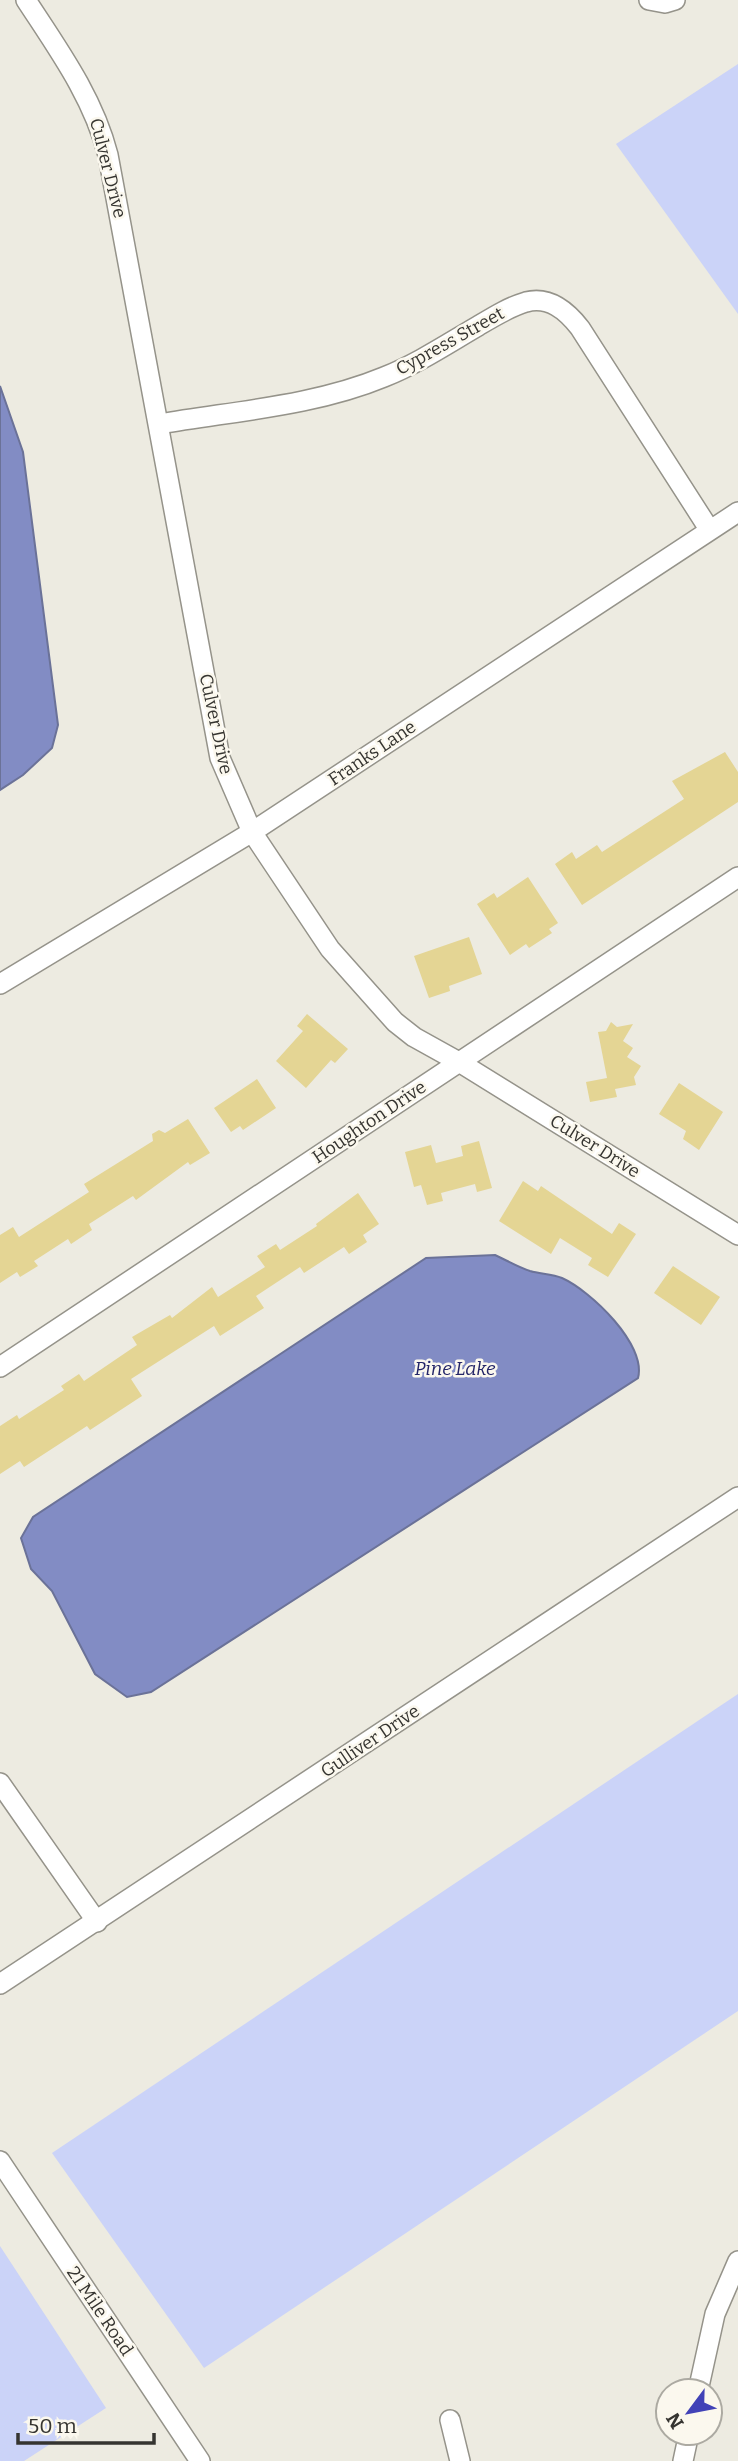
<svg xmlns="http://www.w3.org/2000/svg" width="738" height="2461" viewBox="0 0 738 2461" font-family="Bitter,serif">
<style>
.green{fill:#cbd3f8}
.water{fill:#828cc4;stroke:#6b7298;stroke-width:2}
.building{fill:#e4d594}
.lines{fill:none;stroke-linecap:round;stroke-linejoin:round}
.minor-casing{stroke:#95938a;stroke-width:22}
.minor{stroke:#fff;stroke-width:19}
.labels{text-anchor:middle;stroke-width:5;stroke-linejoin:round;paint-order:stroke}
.street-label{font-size:18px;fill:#353430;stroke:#fbf8ee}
.water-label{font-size:19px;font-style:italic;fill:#232568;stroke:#fbf8ee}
</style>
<rect width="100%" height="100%" fill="#edebe1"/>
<!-- green -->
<g class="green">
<polygon points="738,64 738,314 616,144"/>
<polygon points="738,1694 738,2011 204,2368 52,2153"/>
<polygon points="0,2246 106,2408 24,2461 0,2461"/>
</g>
<!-- water -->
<g class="water">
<polygon points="0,386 23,452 58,725 52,748 23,775 0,790"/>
<path d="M495,1255C506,1260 518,1267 530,1271C540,1274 552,1274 562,1278C591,1291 647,1345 638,1378L151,1692L127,1697L95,1674L52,1591L31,1569L21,1538L33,1517L426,1258Z"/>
</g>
<!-- building -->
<g class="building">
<polygon points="725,752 738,772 738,802 582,905 555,864 572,852 576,859 597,845 602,852 684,799 672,781"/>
<polygon points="528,877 558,923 549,929 552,933 529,948 526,944 510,955 477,904 494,893 497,898"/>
<polygon points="469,937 482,974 449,986 450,991 429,998 414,956"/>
<polygon points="307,1014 348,1049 335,1063 331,1060 306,1088 276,1061 303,1031 297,1026"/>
<polygon points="611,1022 617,1027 633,1024 623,1041 633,1048 627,1057 641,1066 634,1077 636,1085 615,1089 617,1097 590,1102 586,1082 607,1078 598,1032 606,1031"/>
<polygon points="257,1079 276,1108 243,1130 240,1126 231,1132 214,1108"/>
<polygon points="679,1083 723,1112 699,1150 683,1139 686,1131 659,1114"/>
<polygon points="188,1119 210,1153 190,1165 188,1162 136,1200 133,1196 89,1224 92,1230 71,1244 68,1239 34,1261 38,1266 20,1277 17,1272 0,1283 0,1235 13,1227 19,1237 89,1192 84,1184 153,1141 152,1134 159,1130 165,1133"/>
<polygon points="479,1141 492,1188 477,1192 475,1184 441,1193 443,1201 427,1205 421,1185 414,1187 405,1152 431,1145 436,1163 463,1156 461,1146"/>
<polygon points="523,1181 538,1191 541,1186 612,1234 619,1223 636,1234 608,1277 588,1265 592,1258 560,1238 551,1254 499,1221"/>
<polygon points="358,1193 379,1224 363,1235 367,1242 349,1254 344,1247 304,1273 300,1267 256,1296 264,1308 220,1336 214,1326 131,1379 142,1396 90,1430 87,1426 24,1467 20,1461 0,1474 0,1426 17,1415 19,1419 64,1390 61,1386 79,1374 84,1381 137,1345 132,1337 170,1315 172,1318 212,1287 218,1297 265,1267 257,1256 276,1244 280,1250 317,1226 316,1224"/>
<polygon points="673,1266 720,1297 701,1325 654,1293"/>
</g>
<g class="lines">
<!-- minor casing -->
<g class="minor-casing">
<g id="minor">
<path d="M26,0C58,49 93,97 108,155L220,758L252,832L330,949L395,1022L414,1037L459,1062L738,1235"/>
<polyline points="649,0 665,3 675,0"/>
<path d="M160,424C234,411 314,406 384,377C417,364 447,344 478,326C493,317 509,307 526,302C549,296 566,310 580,328L709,529"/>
<polyline points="0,984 252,832 738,512"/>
<polyline points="0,1367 738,877"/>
<polyline points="0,1783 97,1922"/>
<polyline points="0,1984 738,1497"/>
<polyline points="0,2161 200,2461"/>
<polyline points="698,2391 715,2314 738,2261"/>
<polyline points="450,2420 460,2461"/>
<polyline points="683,2461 689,2433"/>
</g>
</g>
<!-- minor -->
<use href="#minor" class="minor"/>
</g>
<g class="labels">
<!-- street labels -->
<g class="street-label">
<text transform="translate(108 168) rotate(76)" y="6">Culver Drive</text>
<text transform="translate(450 341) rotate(-29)" y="6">Cypress Street</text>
<text transform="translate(216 724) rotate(78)" y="6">Culver Drive</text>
<text transform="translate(372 753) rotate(-34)" y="6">Franks Lane</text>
<text transform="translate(369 1122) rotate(-34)" y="6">Houghton Drive</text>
<text transform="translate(595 1146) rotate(32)" y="6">Culver Drive</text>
<text transform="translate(370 1741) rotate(-34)" y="6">Gulliver Drive</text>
<text transform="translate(100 2311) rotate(56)" y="6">21 Mile Road</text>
</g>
<!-- water labels -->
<g class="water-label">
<text x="455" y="1375">Pine Lake</text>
</g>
</g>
<!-- north arrow -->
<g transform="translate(689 2412) rotate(238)"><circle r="33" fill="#fbf8ee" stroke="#acaaa2" stroke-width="2"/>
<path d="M0-5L12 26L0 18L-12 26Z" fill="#4142b7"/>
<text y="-10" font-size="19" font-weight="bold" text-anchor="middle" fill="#353430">N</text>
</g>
<!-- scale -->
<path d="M18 2433v10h136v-10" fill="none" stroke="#353430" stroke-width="3.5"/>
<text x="28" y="2433" font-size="21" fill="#353430" stroke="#fbf8ee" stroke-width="5" paint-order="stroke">50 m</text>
</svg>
